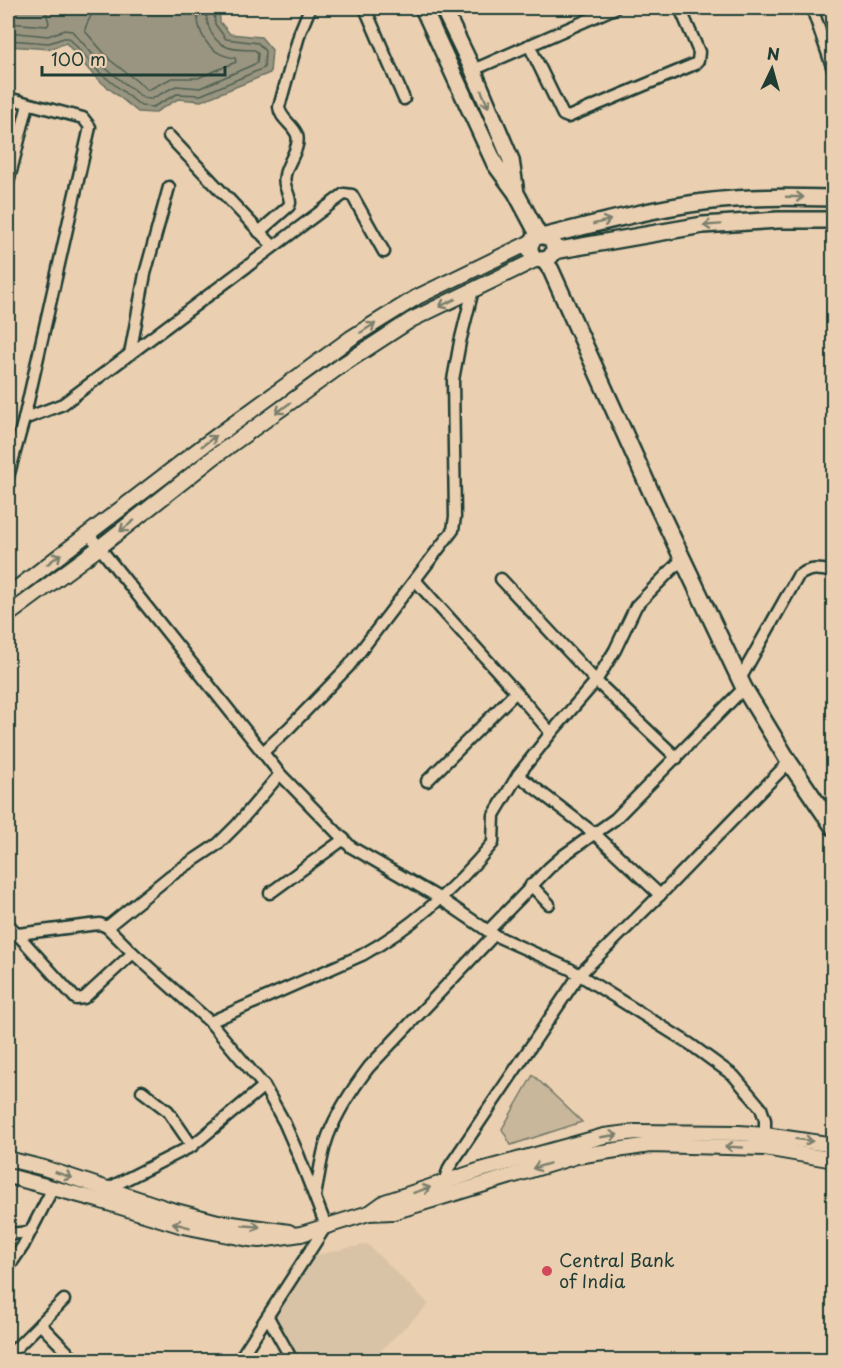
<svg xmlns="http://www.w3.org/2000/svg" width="841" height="1368" viewBox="0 0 841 1368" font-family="'Playpen Sans',sans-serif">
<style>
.built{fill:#d9c3a6}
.green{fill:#c9b79c;stroke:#747a68;stroke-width:1.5}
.water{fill:#999580;stroke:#687262;stroke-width:1.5}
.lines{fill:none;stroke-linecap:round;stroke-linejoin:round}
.shore{stroke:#506052;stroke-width:1.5}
.minor-casing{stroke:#1f3d34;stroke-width:15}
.tertiary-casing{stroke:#1f3d34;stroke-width:18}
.secondary-casing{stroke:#1f3d34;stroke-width:20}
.minor{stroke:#eacfb1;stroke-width:10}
.tertiary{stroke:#eacfb1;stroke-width:14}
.secondary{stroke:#eacfb1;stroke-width:15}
.oneway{stroke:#7a7f6c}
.poi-dot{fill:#d1495b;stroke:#eacfb1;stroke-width:2}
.labels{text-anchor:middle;stroke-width:6;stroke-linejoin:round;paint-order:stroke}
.poi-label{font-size:18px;fill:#1f3d34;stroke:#eacfb1;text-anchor:start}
</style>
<rect width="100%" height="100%" fill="#eacfb1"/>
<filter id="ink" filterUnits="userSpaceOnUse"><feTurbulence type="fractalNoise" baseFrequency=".0167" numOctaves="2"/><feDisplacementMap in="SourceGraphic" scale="12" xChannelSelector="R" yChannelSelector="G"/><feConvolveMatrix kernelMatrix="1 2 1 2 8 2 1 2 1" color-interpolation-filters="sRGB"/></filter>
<g filter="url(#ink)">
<!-- built -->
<polygon class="built" points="367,1244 429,1304 371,1360 293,1360 268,1317 307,1257"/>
<!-- green -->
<polygon class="green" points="533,1075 582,1122 511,1145 502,1129"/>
<!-- water -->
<polygon class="water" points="8,8 67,8 69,12 72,8 219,8 220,22 230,34 261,37 272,50 270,73 201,101 178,99 154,113 138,112 95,77 66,43 50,49 8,46"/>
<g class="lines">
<!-- shore -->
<g class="shore">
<path d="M93,8C93,17 85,23 85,31L110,60L148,90L172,78H198L236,62L235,58C207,54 197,33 197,8"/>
<polyline points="8,23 47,26 49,23 45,8"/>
<path d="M8,32L48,36L64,30L72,31L104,67L143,98L151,99L176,86L200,88L257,63L258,54L255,50C246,49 233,51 225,46C210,39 206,22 206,8"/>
<polyline points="8,40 49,43 64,38 69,38 99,72 141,106 153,107 177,94 201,95 264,68 265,51 258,43 226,39 215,24 214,8"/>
</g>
<!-- minor casing -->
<g class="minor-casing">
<g id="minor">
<polyline points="365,8 404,99"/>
<polyline points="812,8 834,72"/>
<polyline points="529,45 563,115 568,117 695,64 698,61 699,52 680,8"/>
<polyline points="473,70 615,8"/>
<polyline points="8,98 83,118 90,127 24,419 8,477"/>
<polyline points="169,136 273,246"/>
<polyline points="8,183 28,104"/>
<path d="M259,232L289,206L290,203C290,193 282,186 285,175C287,163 301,147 297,135C293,124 280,119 279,107L300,32L310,8"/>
<polyline points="130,354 145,274 169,187"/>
<polyline points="24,419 63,404 344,194 352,195 384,252"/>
<polyline points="88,533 280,774 351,847 441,899 494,935 570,969 690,1044 734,1076 761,1108 765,1120 765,1141"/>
<polyline points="501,579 596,681 677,758"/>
<polyline points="415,580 516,692 427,781"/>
<path d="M740,679L798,576C811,567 819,569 834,572"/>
<polyline points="516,692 551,733"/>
<polyline points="263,752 289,728 349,666 453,530 455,517 453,380 460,342 473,290"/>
<polyline points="518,775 595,834 660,895"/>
<polyline points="531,885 549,904"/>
<polyline points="270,893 344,839"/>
<polyline points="8,924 76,999 84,998 133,953"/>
<polyline points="107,927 170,876 218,844 237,825 280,774"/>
<polyline points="488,931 549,868 564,855 615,819 744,688"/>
<polyline points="18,934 90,925 100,924 107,927 133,953 210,1022 264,1086 284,1122 298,1154 326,1226 239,1360"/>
<path d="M210,1022L362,955C413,927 456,887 493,843L494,815L518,775L551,733L596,681L615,650L636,606L683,558"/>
<polyline points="142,1091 168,1111 192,1146"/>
<polyline points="448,1188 446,1176 450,1166 579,975 660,895 789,762"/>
<polyline points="105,1190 192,1146 264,1086"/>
<path d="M315,1196C319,1176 321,1155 328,1136C338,1110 353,1088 369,1067L494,935"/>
<polyline points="8,1234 30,1232"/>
<polyline points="8,1268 23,1246 53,1188"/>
<polyline points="268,1317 292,1360"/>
<polyline points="40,1324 75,1360"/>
<polyline points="8,1356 64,1300"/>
</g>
</g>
<!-- tertiary casing -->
<g class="tertiary-casing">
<g id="tertiary">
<polyline points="8,595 203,446 351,338 417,297 531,242"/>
<polyline points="8,615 100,547 214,457 342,365 411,320 537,259"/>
<polyline points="8,1159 44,1168 168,1209 218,1222 289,1232"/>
<polyline points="8,1176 98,1200 183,1226 249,1239 260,1240 301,1234 369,1213 393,1212 577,1156 650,1145 765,1148 834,1160"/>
<polyline points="371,1212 385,1202 481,1170 604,1136 636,1132 739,1133 765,1135 834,1145"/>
</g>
</g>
<!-- secondary casing -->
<g class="secondary-casing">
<g id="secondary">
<polyline points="423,8 495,164 514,190"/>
<polyline points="443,8 473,70 511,160 516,193 539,236"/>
<circle cx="542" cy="248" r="12"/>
<path d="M546,236C598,223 650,209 704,202C747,196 790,197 834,198"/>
<polyline points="554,251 703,225 778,220 834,220"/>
<polyline points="544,260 551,270 655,501 744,688 789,762 834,828"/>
</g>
</g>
<!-- minor -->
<use href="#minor" class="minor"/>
<!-- tertiary -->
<use href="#tertiary" class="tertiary"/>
<!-- secondary -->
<use href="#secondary" class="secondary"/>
</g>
<!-- one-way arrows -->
<defs><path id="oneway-shaft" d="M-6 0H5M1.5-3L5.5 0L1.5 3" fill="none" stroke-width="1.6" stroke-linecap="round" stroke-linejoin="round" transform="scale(1.5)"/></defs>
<g class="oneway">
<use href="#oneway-shaft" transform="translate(485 99) rotate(67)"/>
<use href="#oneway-shaft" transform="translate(795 197) rotate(2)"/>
<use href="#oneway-shaft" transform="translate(602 222) rotate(-14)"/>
<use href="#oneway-shaft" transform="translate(712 225) rotate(176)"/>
<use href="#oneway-shaft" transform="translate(447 303) rotate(154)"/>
<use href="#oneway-shaft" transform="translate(368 328) rotate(-32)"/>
<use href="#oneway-shaft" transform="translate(283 408) rotate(144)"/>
<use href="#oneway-shaft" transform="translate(209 441) rotate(-36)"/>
<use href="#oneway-shaft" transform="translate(127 526) rotate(142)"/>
<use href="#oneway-shaft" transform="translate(54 559) rotate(-38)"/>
<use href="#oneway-shaft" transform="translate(609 1136) rotate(-8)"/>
<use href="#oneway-shaft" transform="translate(804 1140) rotate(8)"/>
<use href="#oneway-shaft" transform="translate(734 1147) rotate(-177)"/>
<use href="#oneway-shaft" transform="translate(541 1166) rotate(163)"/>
<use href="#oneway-shaft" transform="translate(64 1175) rotate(19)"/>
<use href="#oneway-shaft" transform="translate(422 1190) rotate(-19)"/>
<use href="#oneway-shaft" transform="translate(181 1225) rotate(-165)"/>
<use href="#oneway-shaft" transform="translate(251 1226) rotate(5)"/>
</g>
</g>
<!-- markers -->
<circle class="poi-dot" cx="547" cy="1271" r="6"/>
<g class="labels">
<!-- poi labels -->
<g class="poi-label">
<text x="559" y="1267">Central Bank<tspan x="559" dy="21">of India</tspan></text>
</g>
</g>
<!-- margin -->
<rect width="841" height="1368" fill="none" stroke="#eacfb1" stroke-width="30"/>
<rect x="15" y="15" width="811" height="1338" fill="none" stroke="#1f3d34" stroke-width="2" filter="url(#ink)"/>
<!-- north arrow -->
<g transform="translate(772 69) rotate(5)" stroke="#eacfb1" stroke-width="4.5" paint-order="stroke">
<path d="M0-4.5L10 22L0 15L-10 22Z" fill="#1f3d34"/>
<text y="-9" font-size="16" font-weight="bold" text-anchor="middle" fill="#1f3d34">N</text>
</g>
<!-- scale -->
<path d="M42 66v9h183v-9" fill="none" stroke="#1f3d34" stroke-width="3"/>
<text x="51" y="66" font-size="18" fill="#1f3d34" stroke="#eacfb1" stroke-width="4.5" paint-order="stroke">100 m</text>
</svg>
